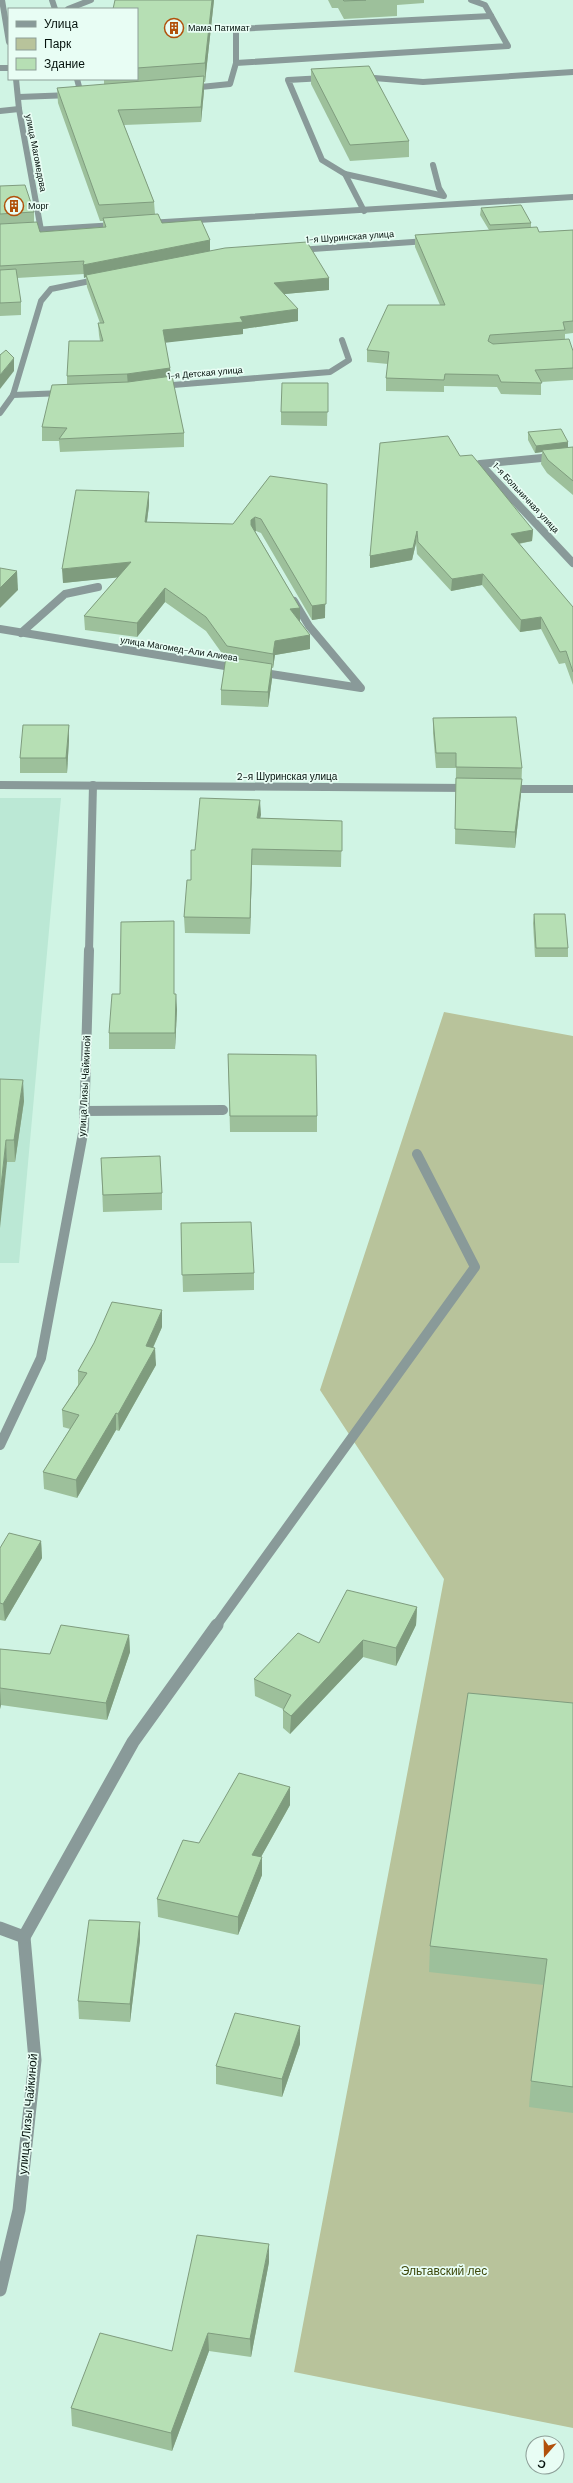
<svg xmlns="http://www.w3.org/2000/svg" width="573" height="2483" viewBox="0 0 573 2483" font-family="'DM Sans',sans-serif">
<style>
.built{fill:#bbe8d5}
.green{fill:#b8c39b}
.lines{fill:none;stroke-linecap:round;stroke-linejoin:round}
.lane-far2{stroke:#899a99;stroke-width:6}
.lane-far1{stroke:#899a99;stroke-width:8}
.lane{stroke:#899a99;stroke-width:10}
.street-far3{stroke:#899a99;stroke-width:6}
.street-far2{stroke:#899a99;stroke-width:8}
.street-far1{stroke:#899a99;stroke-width:10}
.street{stroke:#899a99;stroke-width:13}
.wall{fill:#9dc09b}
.shaded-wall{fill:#7f9c7e}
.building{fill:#b6dfb4;stroke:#7f9c7e}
.labels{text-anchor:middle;stroke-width:3.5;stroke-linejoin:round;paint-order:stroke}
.far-poi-label{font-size:9px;fill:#05120d;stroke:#e8fdf4;text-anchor:start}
.far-street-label{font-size:9px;fill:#05120d;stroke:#e8fdf4}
.street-label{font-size:10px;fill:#05120d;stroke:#e8fdf4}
.near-street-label{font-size:12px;fill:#05120d;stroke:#e8fdf4}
.near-park-label{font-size:12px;fill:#3c470a;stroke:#e8fdf4}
</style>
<rect width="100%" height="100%" fill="#d0f4e4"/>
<!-- built -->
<polygon class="built" points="0,798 61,798 19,1263 0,1263"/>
<!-- green -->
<polygon class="green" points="444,1012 573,1036 573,2428 294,2372 444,1579 320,1390"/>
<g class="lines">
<!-- lane-far2 -->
<g class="lane-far2">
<polyline points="52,0 55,9"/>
<polyline points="68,9 91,0"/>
<polyline points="236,63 236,29 491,16"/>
<polyline points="362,77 423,82 573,72"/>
<polyline points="324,78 288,80 322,160 345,174 444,196 439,188 433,165"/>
<polyline points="77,79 81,94"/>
<polyline points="191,88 230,84 236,63 508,46 485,5 471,0"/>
<polyline points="19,97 71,95"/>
<polyline points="345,174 364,211"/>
</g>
<!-- lane-far1 -->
<polyline class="lane-far1" points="21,633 65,594 98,587"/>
<!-- lane -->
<polyline class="lane" points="84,1111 223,1110"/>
<!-- street-far3 -->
<g class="street-far3">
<polyline points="2,0 9,42"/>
<polyline points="0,68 9,68"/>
<polyline points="16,79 19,109 41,230"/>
<polyline points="0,111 19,109"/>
<polyline points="148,223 573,197"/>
<polyline points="0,232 116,225"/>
<polyline points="298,250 427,241"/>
<polyline points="161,386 330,372 349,360 342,340"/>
<polyline points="13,395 63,393"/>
<polyline points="0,413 13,395 41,301 51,289 100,279"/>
</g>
<!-- street-far2 -->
<g class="street-far2">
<polyline points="573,455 480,464 573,563"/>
<polyline points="0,629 237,668"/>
<polyline points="258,672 361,688 309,626 294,601"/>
<polyline points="0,785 469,788"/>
<polyline points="509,789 573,789"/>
<polyline points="89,951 93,785"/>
</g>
<!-- street-far1 -->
<g class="street-far1">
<polyline points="0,1445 41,1358 84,1128 89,950"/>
<polyline points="216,1626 475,1267 417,1154"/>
</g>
<!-- street -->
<g class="street">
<polyline points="0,1928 24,1937 35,2060 19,2210 0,2290"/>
<polyline points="24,1937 133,1742 217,1625"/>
</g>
</g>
<!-- wall -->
<g class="wall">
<polygon points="115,0 222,0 214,0 205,82 204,82 204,91 201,122 124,125 154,202 155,214 162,223 210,240 210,251 329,278 329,290 284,294 298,321 243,329 243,334 165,342 170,368 171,376 184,433 184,447 60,452 59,441 42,441 42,427 67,384 67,376 100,341 99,335 98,323 100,323 87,287 86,277 84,278 84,274 17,278 21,302 21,315 0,316 0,186 34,212 34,222 40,232 103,227 103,221 100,221 58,103 57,88 104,85 104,79 137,79 137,9"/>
<polygon points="328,0 424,0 424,3 397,5 397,16 344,19 338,8 332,8"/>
<polygon points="311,69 409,141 409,157 350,161 311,84"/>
<polygon points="481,208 531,223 531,228 539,232 573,230 573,333 565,334 565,339 573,351 573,380 541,382 541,395 501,394 497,387 444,386 444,392 386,391 386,378 388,364 367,362 367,350 440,305 415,247 415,235 489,230 480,215"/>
<polygon points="328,383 327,426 281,425 281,412"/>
<polygon points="528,432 568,442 568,448 573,447 573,495 547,473 541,464 542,452 535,453 528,440"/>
<polygon points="460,456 533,530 532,541 519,544 573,607 573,685 565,663 559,664 541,629 520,632 482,585 451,591 417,554 416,543 412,560 370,568"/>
<polygon points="270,476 325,618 312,620 261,533 256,531 255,531 300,608 300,622 310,635 310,649 275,655 273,668 272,668 272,679 268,707 221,705 221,690 226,659 206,631 165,602 137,637 85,630 84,616 118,577 63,583 149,492 149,505 147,522 233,524"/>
<polygon points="433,718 522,768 521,794 515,848 455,844 456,768 436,768 433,733"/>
<polygon points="69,725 69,740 67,773 20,773 20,758"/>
<polygon points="260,800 260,818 342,821 341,867 252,865 250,934 185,933 184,917 191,880 195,850"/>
<polygon points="534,914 568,948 568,957 535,957 533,923"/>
<polygon points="175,994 177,1010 175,1049 109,1049 109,1033"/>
<polygon points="228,1054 317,1116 317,1132 230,1132"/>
<polygon points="0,1079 24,1101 15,1162 7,1162"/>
<polygon points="101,1158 162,1193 162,1210 103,1212"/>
<polygon points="181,1223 254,1273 254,1290 183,1292"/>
<polygon points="162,1327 153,1348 156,1365 119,1431 116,1430 77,1498 44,1489 43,1472 70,1429 63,1427 62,1410 78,1385 78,1371"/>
<polygon points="41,1541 42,1558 5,1621 0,1620 0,1548"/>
<polygon points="417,1607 416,1625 396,1666 363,1657 290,1734 283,1728 283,1709 255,1696 254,1679 319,1643"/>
<polygon points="129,1635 130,1652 107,1720 1,1705 0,1709 0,1649 50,1654"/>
<polygon points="573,1703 573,2113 529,2107 531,2081 544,1985 429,1972 430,1946"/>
<polygon points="290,1787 290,1805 261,1857 262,1875 238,1935 158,1917 157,1899 199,1843"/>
<polygon points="140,1922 140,1940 130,2022 79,2019 78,2001"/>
<polygon points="300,2044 282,2097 216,2084 216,2066"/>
<polygon points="269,2262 251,2357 209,2351 172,2451 72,2426 71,2408 172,2351"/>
</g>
<!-- shaded-wall -->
<g class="shaded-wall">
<polygon points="212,0 214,0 205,82 205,63"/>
<polygon points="204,76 204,91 201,122 201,107"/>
<polygon points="210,240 210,253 86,275 86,277 84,278 83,265"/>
<polygon points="329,278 329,290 274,295 274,283"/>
<polygon points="298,309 298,321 243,329 243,334 163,343 163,330 240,317"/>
<polygon points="14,358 14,371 0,389 0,375"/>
<polygon points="170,368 171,380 128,386 127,374"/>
<polygon points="568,442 568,450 542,450 542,452 535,453 536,446"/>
<polygon points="327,484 325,618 312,620 312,606"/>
<polygon points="149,492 149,505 145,536 145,522"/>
<polygon points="255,517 256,531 251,534 251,520"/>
<polygon points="533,530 532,541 510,545 511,534"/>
<polygon points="417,531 416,543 412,560 370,568 370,556"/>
<polygon points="131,562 132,576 63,583 62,569"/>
<polygon points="17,571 18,590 0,608 0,588"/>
<polygon points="483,574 482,585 451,591 452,579"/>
<polygon points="165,588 165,602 137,637 137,623"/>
<polygon points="300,608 300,622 290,609"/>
<polygon points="541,617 541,629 520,632 521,620"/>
<polygon points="310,635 310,649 275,655 273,668 273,654 275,641"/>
<polygon points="272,664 272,679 268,707 268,692"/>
<polygon points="69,725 69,740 67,773 66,758"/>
<polygon points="522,779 521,794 515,848 515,832"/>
<polygon points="260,800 261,815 257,833 257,818"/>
<polygon points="252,849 252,865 250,934 250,918"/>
<polygon points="176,994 177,1010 175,1049 175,1033"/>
<polygon points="23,1080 24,1101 15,1162 14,1140"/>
<polygon points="6,1140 7,1162 0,1228 0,1195"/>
<polygon points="162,1310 162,1327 146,1363 146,1346"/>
<polygon points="155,1348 156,1365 119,1431 118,1414"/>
<polygon points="116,1413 116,1430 77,1498 76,1480"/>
<polygon points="41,1541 42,1558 5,1621 3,1604"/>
<polygon points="417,1607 416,1625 396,1666 396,1648"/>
<polygon points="129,1635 130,1652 107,1720 106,1703"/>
<polygon points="363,1640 363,1657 290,1734 291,1716"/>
<polygon points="0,1688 1,1705 0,1709"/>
<polygon points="290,1787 290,1805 252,1873 252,1855"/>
<polygon points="262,1857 262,1875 238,1935 238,1917"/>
<polygon points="140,1922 140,1940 130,2022 130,2004"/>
<polygon points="300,2026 300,2044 282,2097 282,2079"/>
<polygon points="269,2244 269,2262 251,2357 250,2339"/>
<polygon points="208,2333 209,2351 172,2451 171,2433"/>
</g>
<!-- building -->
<g class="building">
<polygon points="115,0 212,0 205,63 137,68 137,9 113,9"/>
<polygon points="343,0 366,0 344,1"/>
<polygon points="369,66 409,141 350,145 311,69"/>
<polygon points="204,76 201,107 118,110 154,202 99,205 57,88"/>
<polygon points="25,185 34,212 0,214 0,186"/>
<polygon points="521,205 531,223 490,225 481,208"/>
<polygon points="158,214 162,223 201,220 210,240 83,265 84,261 0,266 0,224 37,222 40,232 106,227 103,218"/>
<polygon points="537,227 539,232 573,230 573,321 563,322 565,330 490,335 488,341 493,344 569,339 573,351 573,368 535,370 542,383 501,382 498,375 445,374 444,380 386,378 389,352 367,350 388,305 445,305 415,235"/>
<polygon points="307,242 329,278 274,283 298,309 240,317 243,322 163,330 170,368 127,374 67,376 69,341 103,341 98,323 104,323 86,275 225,248"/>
<polygon points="16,269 21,302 0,303 0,270"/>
<polygon points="6,350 14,358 0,375 0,355"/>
<polygon points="172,376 184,433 59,439 67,428 42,427 52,385 128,382"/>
<polygon points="282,383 328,383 328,412 281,412"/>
<polygon points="561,429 568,442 536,446 528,432"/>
<polygon points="448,436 460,456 472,455 533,530 511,534 573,607 573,672 566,651 560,652 541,617 521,620 483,574 452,579 418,542 417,531 413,548 370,556 380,443"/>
<polygon points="573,447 573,481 548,460 542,450"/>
<polygon points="270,476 327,484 326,604 312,606 261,519 255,517 251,520 251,525 300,608 290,609 310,635 275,641 273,654 227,646 206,617 165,588 137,623 84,616 131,562 62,569 76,490 149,492 145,522 233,524"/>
<polygon points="0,568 17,571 0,588"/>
<polygon points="226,657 272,664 268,692 221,690"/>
<polygon points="516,717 522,768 456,767 456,753 436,753 433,718"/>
<polygon points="23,725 69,725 66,758 20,758"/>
<polygon points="456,778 522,779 515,832 455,829"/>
<polygon points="200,798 260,800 257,818 342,821 342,851 252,849 250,918 184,917 187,880 191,880 191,850 195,850"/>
<polygon points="534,914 565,914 568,948 536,948"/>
<polygon points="174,921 174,994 176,994 175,1033 109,1033 112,994 120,994 121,922"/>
<polygon points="228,1054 316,1055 317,1116 230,1116"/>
<polygon points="0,1079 23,1080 14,1140 6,1140 0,1195"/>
<polygon points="160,1156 162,1193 103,1195 101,1158"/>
<polygon points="251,1222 254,1273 182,1275 181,1223"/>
<polygon points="112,1302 162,1310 146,1346 155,1348 118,1414 116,1413 76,1480 43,1472 79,1415 62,1410 87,1373 78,1371 94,1343"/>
<polygon points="9,1533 41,1541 3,1604 0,1603 0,1548"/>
<polygon points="347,1590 417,1607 396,1648 363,1640 291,1716 283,1710 291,1695 254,1679 298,1633 319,1643"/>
<polygon points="61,1625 129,1635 106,1703 0,1688 0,1649 50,1654"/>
<polygon points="468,1693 573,1703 573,2087 531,2081 547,1959 430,1946"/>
<polygon points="239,1773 290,1787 252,1855 262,1857 238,1917 157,1899 183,1840 199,1843"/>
<polygon points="89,1920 140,1922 130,2004 78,2001"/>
<polygon points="235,2013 300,2026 282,2079 216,2066"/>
<polygon points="197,2235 269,2244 250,2339 208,2333 171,2433 71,2408 100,2333 172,2351"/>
</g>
<!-- icons -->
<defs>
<g id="building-ring" transform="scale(1)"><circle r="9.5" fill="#e8fdf4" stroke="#b1510b" stroke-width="1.5"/><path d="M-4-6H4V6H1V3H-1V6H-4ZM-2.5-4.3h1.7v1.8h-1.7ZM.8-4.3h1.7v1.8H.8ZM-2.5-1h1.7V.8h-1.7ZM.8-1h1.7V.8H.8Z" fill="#b1510b"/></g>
</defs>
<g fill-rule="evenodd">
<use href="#building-ring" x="174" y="28"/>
<use href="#building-ring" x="14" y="206"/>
</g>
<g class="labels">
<!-- far-poi labels -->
<g class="far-poi-label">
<text x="188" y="31">Мама Патимат</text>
<text x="28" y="209">Морг</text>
</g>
<!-- far-street labels -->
<g class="far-street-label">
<text transform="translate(36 153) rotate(79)" y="3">улица Магомедова</text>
<text transform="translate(350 237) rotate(-4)" y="3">1-я Шуринская улица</text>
<text transform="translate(205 373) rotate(-5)" y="3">1-я Детская улица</text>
<text transform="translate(526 498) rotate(47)" y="3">1-я Больничная улица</text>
<text transform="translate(179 649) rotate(9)" y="3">улица Магомед-Али Алиева</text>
</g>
<!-- street labels -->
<g class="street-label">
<text x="287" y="780">2-я Шуринская улица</text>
<text transform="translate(84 1086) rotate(-87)" y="4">улица Лизы Чайкиной</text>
</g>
<!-- near-street labels -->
<g class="near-street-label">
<text transform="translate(28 2114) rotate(-85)" y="4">улица Лизы Чайкиной</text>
</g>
<!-- near-park labels -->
<g class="near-park-label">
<text x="444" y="2275">Эльтавский лес</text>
</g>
</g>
<!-- legend -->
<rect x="8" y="8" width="130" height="72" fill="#e8fdf4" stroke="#8d9f98"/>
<rect x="16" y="21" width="20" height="6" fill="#899a99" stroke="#8d9f98"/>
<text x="44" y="28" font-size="12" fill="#05120d">Улица</text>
<rect x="16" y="38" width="20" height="12" fill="#b8c39b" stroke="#8d9f98"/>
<text x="44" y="48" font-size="12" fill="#05120d">Парк</text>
<rect x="16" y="58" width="20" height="12" fill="#b6dfb4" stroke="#8d9f98"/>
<text x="44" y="68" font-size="12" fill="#05120d">Здание</text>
<!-- north arrow -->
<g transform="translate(545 2455) rotate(200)"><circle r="19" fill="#e8fdf4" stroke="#8d9f98"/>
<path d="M0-3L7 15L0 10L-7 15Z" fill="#b1510b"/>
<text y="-6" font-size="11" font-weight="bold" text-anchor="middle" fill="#05120d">С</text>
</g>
</svg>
